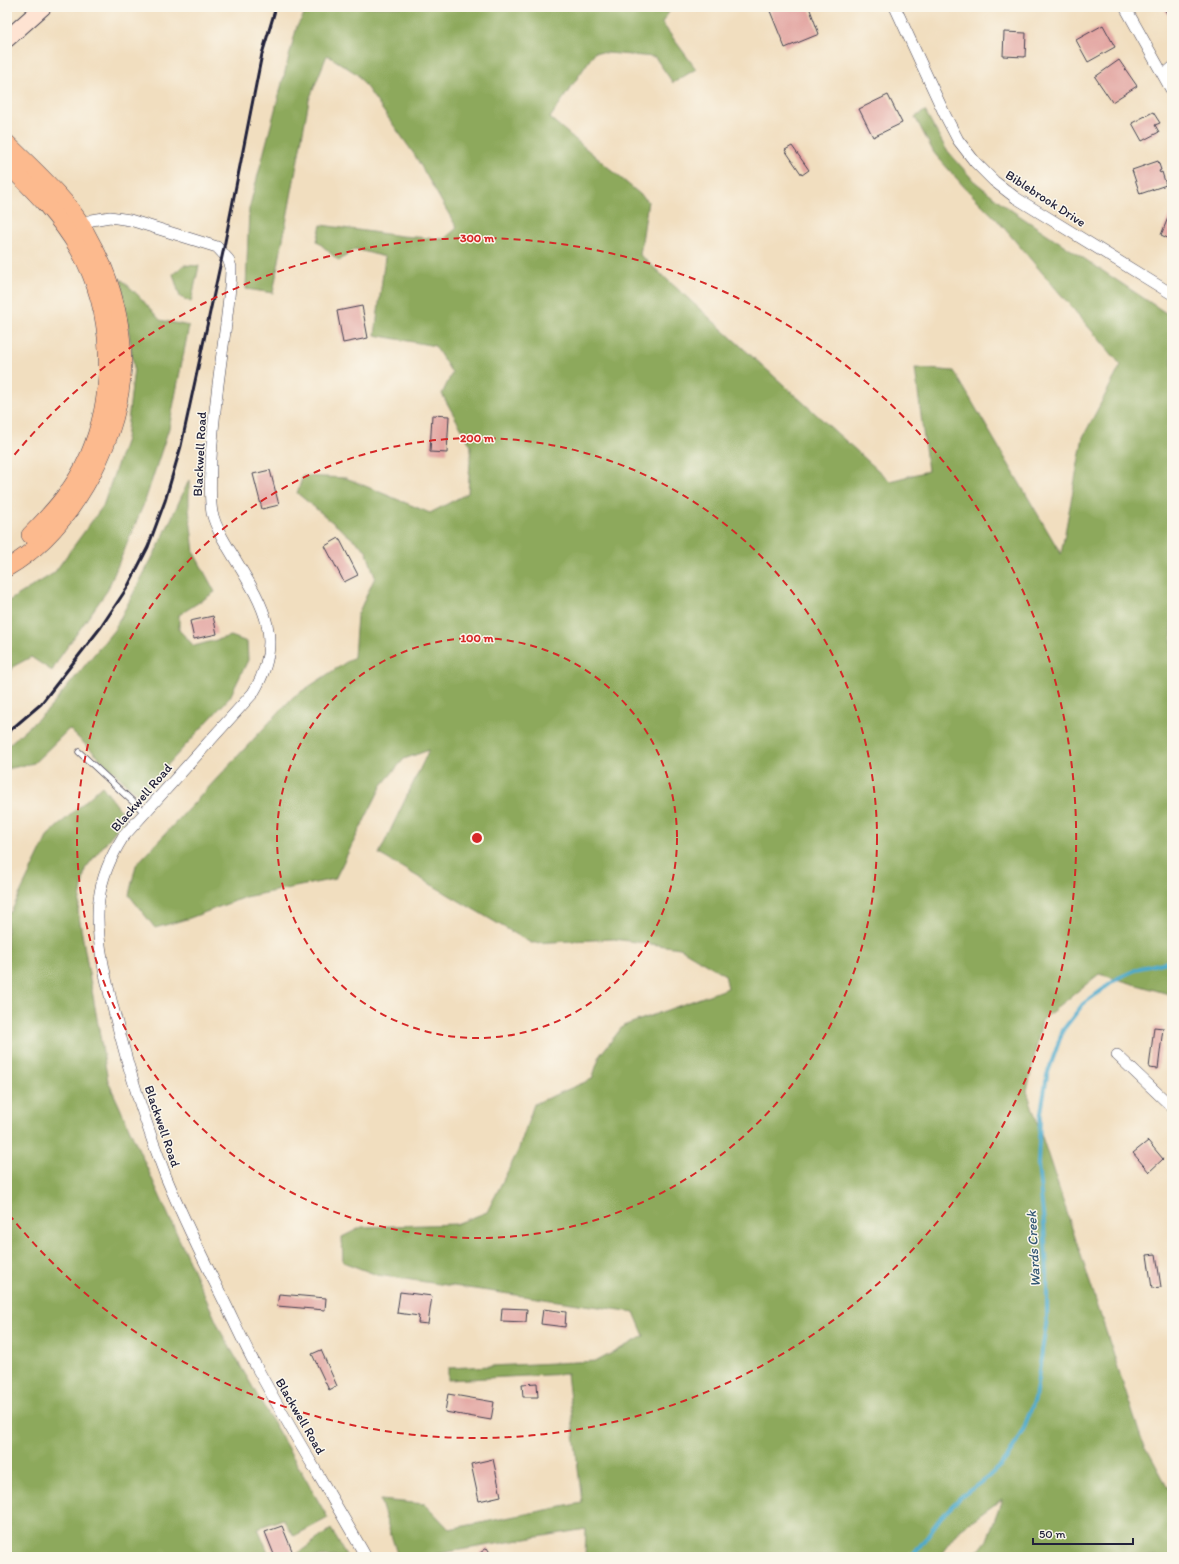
<svg xmlns="http://www.w3.org/2000/svg" width="1179" height="1564" viewBox="0 0 1179 1564" font-family="Itim,sans-serif">
<style>
.forest{fill:#8da95b;stroke:#58664b}
.lines{fill:none;stroke-linecap:round;stroke-linejoin:round}
.stream{stroke:#4eaacc;stroke-width:4}
.building{fill:#e3a6a2}
.lane-casing{stroke:#413e4f;stroke-width:7}
.street-casing{stroke:#413e4f;stroke-width:12}
.secondary-casing{stroke:#413e4f;stroke-width:18}
.primary-casing{stroke:#413e4f;stroke-width:18}
.lane{stroke:#fff;stroke-width:5.5}
.street{stroke:#fff;stroke-width:11}
.secondary{stroke:#fee3d2;stroke-width:16}
.primary{stroke:#fcba8e;stroke-width:17}
.rail{stroke:#22223b;stroke-width:3}
.ring{fill:none;stroke:#d62828;stroke-width:2;stroke-dasharray:7 5}
.labels{text-anchor:middle;stroke-width:3;stroke-linejoin:round;paint-order:stroke}
.street-label{font-size:13px;fill:#22223b;stroke:#fbf7ec}
.water-label{font-size:14px;font-style:italic;fill:#345875;stroke:#fbf7ec}
.centre{fill:#d62828;stroke:#fbf7ec;stroke-width:2}
.ring-label{font-size:12px;text-anchor:middle;font-weight:bold;fill:#d62828;stroke:#fbf7ec;stroke-width:3;stroke-linejoin:round;paint-order:stroke}
</style>
<rect width="100%" height="100%" fill="#fbf7ec"/>
<filter id="ink" filterUnits="userSpaceOnUse"><feTurbulence type="fractalNoise" baseFrequency=".025" numOctaves="2"/><feDisplacementMap in="SourceGraphic" scale="8" xChannelSelector="R" yChannelSelector="G"/><feConvolveMatrix kernelMatrix="1 2 1 2 8 2 1 2 1" color-interpolation-filters="sRGB"/></filter>
<filter id="wash" filterUnits="userSpaceOnUse"><feTurbulence type="fractalNoise" baseFrequency=".012" numOctaves="4" result="noise"/><feDisplacementMap in="SourceGraphic" scale="16" xChannelSelector="R" yChannelSelector="G"/><feGaussianBlur stdDeviation="0.9" result="paint"/><feColorMatrix in="noise" values="0 0 0 0 0 0 0 0 0 0 0 0 0 0 0 0 0 1.4 0 .05"/><feComposite in="paint" operator="in"/></filter>
<g filter="url(#wash)">
<rect width="100%" height="100%" fill="#f1debf"/>
<!-- forest -->
<g class="forest">
<polygon points="309,7 672,7 662,23 696,69 673,83 655,57 595,52 550,118 648,201 640,255 890,481 928,471 915,368 954,371 1061,554 1083,437 1121,365 998,221 966,189 934,153 915,117 925,111 946,149 974,181 1008,208 1172,317 1172,995 1099,974 1042,1020 1027,1091 1141,1438 1172,1495 1172,1557 974,1557 987,1540 1002,1499 959,1530 939,1557 585,1557 586,1529 418,1557 398,1557 380,1500 425,1504 449,1529 582,1503 567,1374 448,1380 448,1368 597,1361 644,1336 634,1312 377,1275 343,1262 342,1237 362,1227 456,1224 487,1212 518,1151 534,1104 592,1079 600,1055 623,1026 728,988 725,975 680,948 614,939 531,943 379,854 429,750 404,759 382,785 335,879 245,897 190,918 155,928 129,895 136,865 293,697 354,657 357,616 375,577 366,550 297,493 303,476 346,478 430,513 468,493 471,446 442,394 452,373 435,346 375,335 385,257 355,249 339,261 317,241 321,225 401,236 444,239 457,228 414,154 357,74 327,55 309,100 273,293 246,289 249,209 297,26"/>
<polygon points="184,265 199,266 191,302 180,297 173,274"/>
<polygon points="121,279 139,296 160,320 189,326 169,428 145,501 107,591 60,657 52,671 31,657 14,666 7,678 7,602 54,573 103,506 126,439 134,368"/>
<polygon points="189,480 189,509 194,553 215,592 179,615 179,630 194,646 231,636 247,642 248,660 230,697 139,796 69,729 34,763 7,769 7,746 49,709 114,630 161,541"/>
<polygon points="102,786 126,817 85,869 78,911 108,1081 221,1332 328,1518 294,1536 283,1519 258,1528 270,1557 7,1557 7,914 11,912 48,835"/>
<polygon points="331,1529 347,1557 290,1557 297,1554"/>
</g>
<g class="lines">
<!-- stream -->
<polyline class="stream" points="912,1557 941,1517 961,1497 988,1477 1006,1460 1023,1430 1035,1399 1047,1318 1047,1273 1044,1224 1038,1164 1040,1119 1047,1075 1063,1030 1083,1004 1118,978 1140,968 1172,961"/>
</g>
<g id="blocks">
<!-- building -->
<g class="building">
<polygon points="780,7 809,7 819,34 785,48 770,11"/>
<polygon points="1163,7 1172,7 1172,13 1168,15"/>
<polygon points="1103,25 1115,47 1088,62 1076,40"/>
<polygon points="1004,32 1026,33 1025,57 1003,56"/>
<polygon points="1119,60 1137,86 1112,102 1095,77"/>
<polygon points="888,95 902,123 873,137 859,109"/>
<polygon points="1153,112 1160,123 1155,125 1159,132 1142,141 1132,123"/>
<polygon points="792,146 809,170 802,175 785,150"/>
<polygon points="1158,161 1161,170 1159,171 1160,173 1162,172 1166,185 1140,194 1132,170"/>
<polygon points="1172,208 1172,240 1161,235"/>
<polygon points="362,306 368,338 343,343 337,311"/>
<polygon points="432,415 449,416 447,453 430,452"/>
<polygon points="270,470 279,505 262,509 253,474"/>
<polygon points="339,538 358,575 344,582 325,546"/>
<polygon points="213,616 217,634 194,639 190,621"/>
<polygon points="1154,1027 1163,1028 1158,1069 1149,1068"/>
<polygon points="1148,1141 1163,1159 1149,1172 1133,1153"/>
<polygon points="1156,1254 1161,1287 1152,1288 1147,1255"/>
<polygon points="400,1292 432,1296 428,1324 418,1323 419,1316 397,1313"/>
<polygon points="279,1294 326,1298 325,1310 277,1306"/>
<polygon points="502,1308 527,1309 526,1322 501,1321"/>
<polygon points="543,1309 566,1312 565,1327 541,1324"/>
<polygon points="321,1350 337,1386 329,1390 312,1354"/>
<polygon points="537,1383 538,1397 523,1397 522,1384"/>
<polygon points="448,1394 494,1402 491,1420 445,1412"/>
<polygon points="493,1459 501,1496 479,1501 471,1464"/>
<polygon points="282,1526 293,1553 284,1557 275,1557 265,1532"/>
<polygon points="487,1548 493,1557 482,1557 480,1553"/>
</g>
</g>
</g>
<g filter="url(#ink)">
<use href="#blocks" fill-opacity="0" stroke="#413e4f" stroke-width="1"/>
<g class="lines">
<!-- lane casing -->
<g class="lane-casing">
<polyline id="lane" points="79,752 144,812"/>
</g>
<!-- street casing -->
<g class="street-casing">
<g id="street">
<polyline points="895,7 945,115 958,140 975,162 994,181 1016,198 1172,294"/>
<polyline points="1125,7 1172,91"/>
<polyline points="1164,75 1172,68"/>
<path d="M76,226L92,220L110,217L130,220L217,247L228,259L231,267C231,285 228,305 226,324C220,369 213,414 211,459C211,477 209,495 212,513C216,528 224,541 232,554C261,602 287,638 253,693L123,837C111,856 102,876 99,899C94,938 108,989 118,1027C131,1078 147,1128 166,1177C183,1218 203,1259 223,1299C234,1321 244,1344 256,1366C291,1431 330,1493 366,1557"/>
<polyline points="1117,1055 1172,1107"/>
</g>
</g>
<!-- secondary casing -->
<g class="secondary-casing">
<polyline id="secondary" points="7,39 43,7"/>
</g>
<!-- primary casing -->
<g class="primary-casing">
<g id="primary">
<path d="M7,143C26,162 46,180 64,201C74,212 85,230 92,244C113,280 126,336 122,378C115,449 70,531 7,568"/>
<path d="M7,164C34,191 60,217 79,250C114,312 116,392 88,457C75,487 53,512 30,535"/>
</g>
</g>
<!-- lane -->
<use href="#lane" class="lane"/>
<!-- street -->
<use href="#street" class="street"/>
<!-- secondary -->
<use href="#secondary" class="secondary"/>
<!-- primary -->
<use href="#primary" class="primary"/>
<!-- rail -->
<polyline class="rail" points="7,733 41,704 101,627 127,588 148,547 165,501 181,446 223,252 262,54 276,7"/>
</g>
</g>
<!-- distance rings -->
<g class="ring">
<circle cx="477" cy="838" r="200"/>
<circle cx="477" cy="838" r="400"/>
<path d="M7 464A600 600 0 1 1 7 1212"/>
</g>
<g class="labels">
<!-- street labels -->
<g class="street-label">
<text transform="translate(1046 198) rotate(33)" y="5">Biblebrook Drive</text>
<text transform="translate(199 454) rotate(-87)" y="5">Blackwell Road</text>
<text transform="translate(141 797) rotate(-49)" y="5">Blackwell Road</text>
<text transform="translate(163 1126) rotate(71)" y="5">Blackwell Road</text>
<text transform="translate(301 1416) rotate(60)" y="5">Blackwell Road</text>
</g>
<!-- water labels -->
<g class="water-label">
<text transform="translate(1033 1249) rotate(-93)" y="5">Wards Creek</text>
</g>
</g>
<circle cx="477" cy="838" r="6" class="centre"/>
<g class="ring-label">
<text x="477" y="242">300 m</text>
<text x="477" y="442">200 m</text>
<text x="477" y="642">100 m</text>
</g>
<!-- margin -->
<rect width="1179" height="1564" fill="none" stroke="#fbf7ec" stroke-width="24"/>
<!-- scale -->
<path d="M1033 1538v6h100v-6" fill="none" stroke="#22223b" stroke-width="2"/>
<text x="1039" y="1538" font-size="12" fill="#22223b" stroke="#fbf7ec" stroke-width="3" paint-order="stroke">50 m</text>
</svg>
